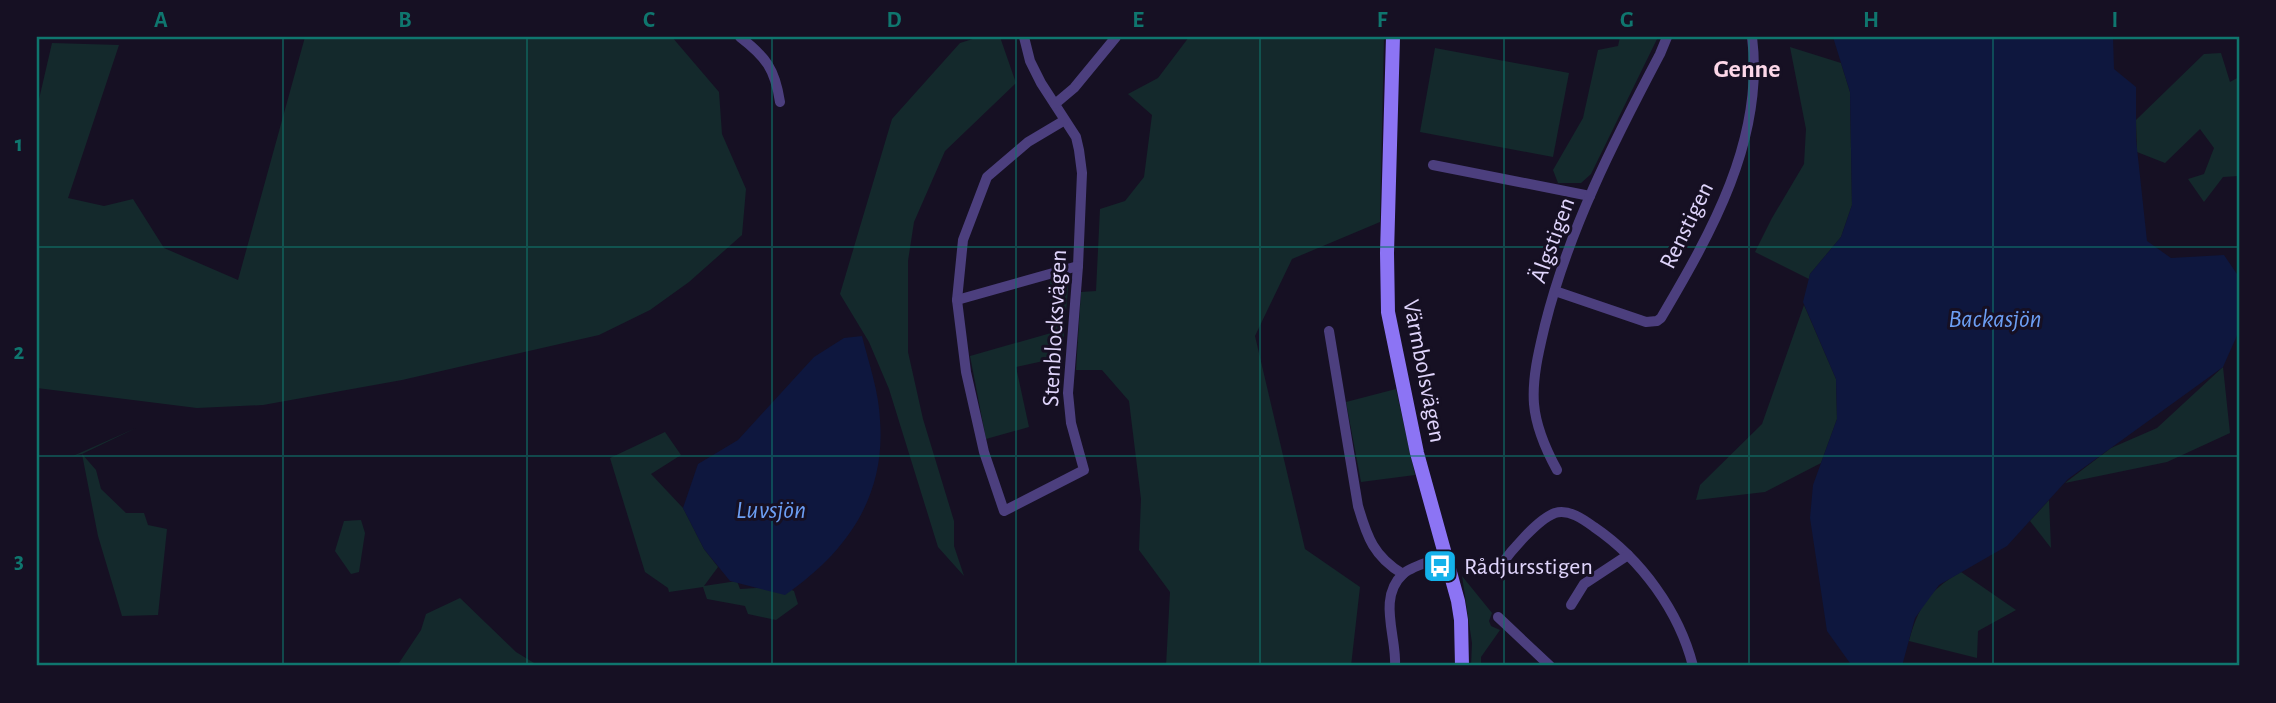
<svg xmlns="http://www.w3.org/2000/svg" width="2276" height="703" viewBox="0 0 2276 703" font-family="'Alegreya Sans',sans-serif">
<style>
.green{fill:#14292c}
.water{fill:#0e173e}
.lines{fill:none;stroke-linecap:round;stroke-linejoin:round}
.street{stroke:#4c3f7e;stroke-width:10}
.secondary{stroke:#8c74f4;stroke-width:14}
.grid{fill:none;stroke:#0f766e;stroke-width:2;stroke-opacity:0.55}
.labels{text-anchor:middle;stroke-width:6;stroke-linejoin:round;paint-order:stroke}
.street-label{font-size:24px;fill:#e0d5fc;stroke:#161023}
.poi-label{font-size:24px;fill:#e0d5fc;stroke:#161023;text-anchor:start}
.neighbourhood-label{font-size:26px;font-weight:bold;fill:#fcd7e8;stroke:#161023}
.water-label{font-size:26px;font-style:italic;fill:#6c9ef3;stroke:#161023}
.neatline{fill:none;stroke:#0f766e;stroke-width:2.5}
.grid-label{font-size:23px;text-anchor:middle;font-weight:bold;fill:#0f766e}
</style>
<rect width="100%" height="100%" fill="#161023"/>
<!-- green -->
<g class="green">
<polygon points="305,37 672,37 719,92 722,134 746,189 742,235 689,282 650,310 599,335 402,380 263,405 197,408 37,388 37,108 52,43 119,45 68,198 104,206 133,199 164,248 238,280"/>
<polygon points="979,37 1000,37 1016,83 945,151 914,222 908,261 908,352 923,419 954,521 954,546 964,576 938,547 889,389 869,342 840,294 892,119 960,43"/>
<polygon points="1189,37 1384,37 1380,222 1292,259 1255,336 1305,549 1360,587 1351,666 1166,666 1170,592 1139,550 1141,499 1129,401 1102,370 1076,370 1081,292 1096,291 1100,209 1125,201 1144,177 1152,115 1128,94 1158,78"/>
<polygon points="1620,37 1658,37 1591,174 1581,183 1558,183 1553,170 1583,118 1598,50 1618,46"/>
<polygon points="1790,47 1841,63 1850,92 1852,205 1841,237 1810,274 1809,279 1755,252 1772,218 1804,164 1806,129"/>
<polygon points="1435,48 1569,73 1553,157 1420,132"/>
<polygon points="2221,53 2230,82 2239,77 2239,176 2223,177 2204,202 2188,179 2204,174 2214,148 2200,129 2165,163 2137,152 2136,120 2204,54"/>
<polygon points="1069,278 1062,357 1016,367 1029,427 986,439 970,356 1051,333 1050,281"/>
<polygon points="1804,305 1836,379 1837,419 1821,463 1765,492 1696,500 1700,485 1762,424"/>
<polygon points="2223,367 2230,433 2167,462 2065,483 2111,448 2157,428"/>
<polygon points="1396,389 1415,475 1361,482 1346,402"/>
<polygon points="136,428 82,454 96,470 101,489 126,513 144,513 148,525 167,529 158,615 122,616 98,536 82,454 73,456"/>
<polygon points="665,432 681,455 651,474 683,508 704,549 718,567 704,586 737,581 740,589 757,588 774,583 794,591 798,604 776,620 748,614 745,606 707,599 703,587 669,592 668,588 645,572 610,458"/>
<polygon points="2049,500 2051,548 2030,521"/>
<polygon points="361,520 365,533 359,572 351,574 335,551 344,521"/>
<path d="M1961,572L2016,610L1978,631L1977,658L1909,641C1918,607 1930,589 1961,572Z"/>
<polygon points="1462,576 1492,613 1489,621 1491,626 1500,630 1481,657 1481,666 1471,666 1472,643"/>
<polygon points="460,598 516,652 539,666 397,666 421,630 426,614"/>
</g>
<!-- water -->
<g class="water">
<polygon points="1833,37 2113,37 2114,69 2136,87 2136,139 2147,241 2171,258 2224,255 2239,277 2239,331 2223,367 2068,479 2007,546 1939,585 1915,618 1902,666 1852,666 1827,631 1810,518 1813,485 1837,419 1836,379 1803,302 1810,274 1841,237 1852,205 1850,92"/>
<path d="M862,336C869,364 879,392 880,420C886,497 846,553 785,595L730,581L704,549L683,508L698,464L738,440L814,357L844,338Z"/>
</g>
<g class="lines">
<!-- street -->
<g class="street">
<path d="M740,37C766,57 775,69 780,102"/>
<polyline points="1024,37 1030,61 1041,83 1076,137 1079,150 1082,173 1078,266 1068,393 1071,423 1084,470 1004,511 984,452 966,372 957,300 963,240 987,177 1028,142 1065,120"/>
<polyline points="1055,104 1074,88 1116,37"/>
<polyline points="1433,165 1590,196"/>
<path d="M1555,291L1646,322L1657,321L1661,318C1711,233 1765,139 1752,37"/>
<polyline points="957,300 1078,266"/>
<path d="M1329,331L1358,506C1367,537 1374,557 1403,574"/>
<path d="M1557,470C1546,450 1536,427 1534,404C1532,378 1539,350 1545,325C1569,229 1614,141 1660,54L1667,37"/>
<path d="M1500,566C1511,551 1538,519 1555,513C1569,509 1583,519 1594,527C1641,559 1679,611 1693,666"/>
<polyline points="1571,605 1584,584 1628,555"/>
<polyline points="1498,617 1550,666"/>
<path d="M1395,666C1397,637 1377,598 1403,574C1413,565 1433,561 1445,556"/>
</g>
<!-- secondary -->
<polyline class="secondary" points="1393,37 1387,253 1388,312 1417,453 1458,601 1461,620 1462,666"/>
</g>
<!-- grid -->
<path class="grid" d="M283,37V666M527,37V666M772,37V666M1016,37V666M1260,37V666M1504,37V666M1749,37V666M1993,37V666M37,247H2239M37,456H2239"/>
<!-- icons -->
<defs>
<g id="bus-square" transform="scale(1.75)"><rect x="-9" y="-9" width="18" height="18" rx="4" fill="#13b1ea" stroke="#161023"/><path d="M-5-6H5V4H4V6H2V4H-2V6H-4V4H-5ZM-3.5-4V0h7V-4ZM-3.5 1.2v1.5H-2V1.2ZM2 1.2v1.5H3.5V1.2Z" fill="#fff"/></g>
</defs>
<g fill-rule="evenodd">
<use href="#bus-square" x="1440" y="566"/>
</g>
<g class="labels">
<!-- street labels -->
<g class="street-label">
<text transform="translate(1686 225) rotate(-64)" y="8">Renstigen</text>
<text transform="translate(1552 240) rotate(-70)" y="8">Älgstigen</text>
<text transform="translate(1054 328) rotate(-87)" y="8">Stenblocksvägen</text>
<text transform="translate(1425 371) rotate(79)" y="8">Värmbolsvägen</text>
</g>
<!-- poi labels -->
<g class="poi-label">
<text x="1464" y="574">Rådjursstigen</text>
</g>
<!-- neighbourhood labels -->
<g class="neighbourhood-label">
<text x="1747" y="77">Genne</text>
</g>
<!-- water labels -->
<g class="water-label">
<text x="1995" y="327">Backasjön</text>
<text x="771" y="518">Luvsjön</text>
</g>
</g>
<!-- border -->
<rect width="2276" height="703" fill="none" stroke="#161023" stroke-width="77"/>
<rect x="38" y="38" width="2200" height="626" class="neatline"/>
<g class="grid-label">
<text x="161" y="27">A</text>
<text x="405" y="27">B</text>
<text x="649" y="27">C</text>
<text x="894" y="27">D</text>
<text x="1138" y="27">E</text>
<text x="1382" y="27">F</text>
<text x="1627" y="27">G</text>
<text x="1871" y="27">H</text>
<text x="2115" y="27">I</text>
<text x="19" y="151">1</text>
<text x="19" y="359">2</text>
<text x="19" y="568">3</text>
</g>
</svg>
